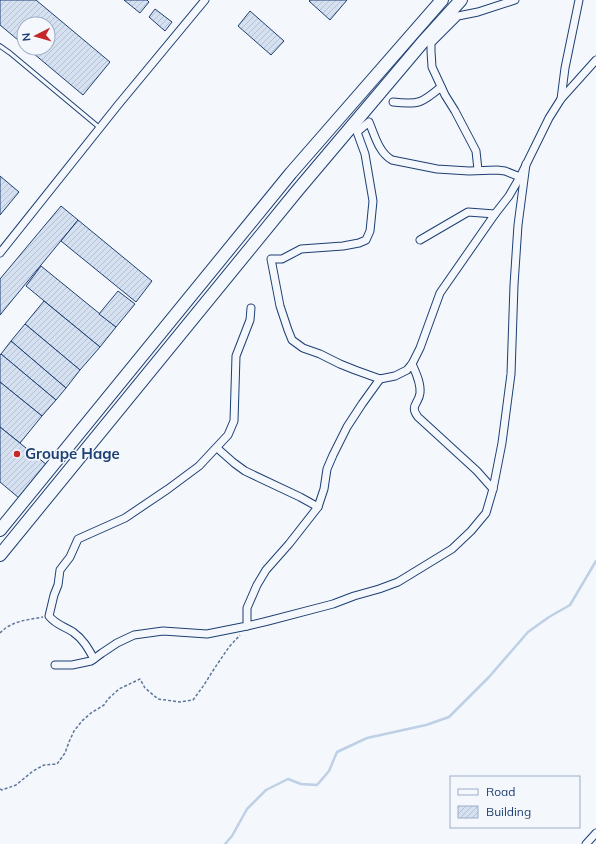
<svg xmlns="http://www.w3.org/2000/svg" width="596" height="844" viewBox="0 0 596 844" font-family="Mulish,sans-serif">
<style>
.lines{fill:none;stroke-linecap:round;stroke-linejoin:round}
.stream{stroke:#bed0e5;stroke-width:2.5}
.building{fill:url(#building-hatch);stroke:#1d3f73}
.lane-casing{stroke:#1d3f73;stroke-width:5.5}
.street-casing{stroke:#1d3f73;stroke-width:9}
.primary-casing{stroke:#1d3f73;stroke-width:14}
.path{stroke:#5e769c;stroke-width:1.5;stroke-dasharray:3 2;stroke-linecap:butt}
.lane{stroke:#f4f7fb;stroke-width:3.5}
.street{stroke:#f4f7fb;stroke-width:7}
.primary{stroke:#f4f7fb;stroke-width:12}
.poi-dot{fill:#c62828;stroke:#f4f7fb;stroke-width:1.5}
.labels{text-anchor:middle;stroke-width:3;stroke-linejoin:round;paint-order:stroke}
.poi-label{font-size:15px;font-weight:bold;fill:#1d3f73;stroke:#f4f7fb;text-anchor:start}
</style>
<defs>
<pattern id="building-hatch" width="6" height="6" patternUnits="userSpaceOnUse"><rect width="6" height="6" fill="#d5e0f0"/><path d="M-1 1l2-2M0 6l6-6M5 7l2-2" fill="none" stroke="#b6c1d1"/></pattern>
</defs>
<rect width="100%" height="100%" fill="#f4f7fb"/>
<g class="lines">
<!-- stream -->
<polyline class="stream" points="225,844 232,836 247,809 266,790 288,779 301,784 317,785 329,771 337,752 367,738 426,725 449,717 489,677 528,632 549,617 570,605 596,561"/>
</g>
<!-- building -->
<g class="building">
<polygon points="0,0 36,0 110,62 83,95 27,48 48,48 48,24 24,24 24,45 0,25"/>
<polygon points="124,0 147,0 149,2 140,13"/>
<polygon points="310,0 347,0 330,20 309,1"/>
<polygon points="155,9 172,22 165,31 149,17"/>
<polygon points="250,11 284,41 271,55 238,26"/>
<polygon points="0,176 19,192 0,215"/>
<polygon points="61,206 78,220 0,315 0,279"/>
<polygon points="78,220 152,281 136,302 61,241"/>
<polygon points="41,266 116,327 100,347 26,286"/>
<polygon points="118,291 135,304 116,327 99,314"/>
<polygon points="44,301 100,347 80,370 25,324"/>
<polygon points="25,324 80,370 66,388 11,341"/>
<polygon points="11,341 66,388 56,400 1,354"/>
<polygon points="1,354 56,400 42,416 0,382 0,355"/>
<polygon points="0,382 42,416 20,443 0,427"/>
<polygon points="0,427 47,465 19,498 0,482"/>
</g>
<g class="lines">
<!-- lane casing -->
<g class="lane-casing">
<polyline id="lane" points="0,46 10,53 100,128"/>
</g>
<!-- street casing -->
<g class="street-casing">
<g id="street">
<polyline points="561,99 565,68 579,0"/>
<path d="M393,102C419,105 422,103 441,87"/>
<polyline points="478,170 476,151 455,111 445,95 432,67 431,51 431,43 458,16 478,12 515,0"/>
<path d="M495,214L440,293L420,348L412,364L407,370L395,376L380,379L355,370L340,364L320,354L303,348L292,340L288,330L280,306L271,259H282L301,249L343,246L359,243L366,240L370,231L373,201L365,154L357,132L369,122C375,136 379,153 392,160L437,169L469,171L497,170L505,171L520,177"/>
<polyline points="420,240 468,212 495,214 509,196 520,177 549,118 561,99 596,60"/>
<polyline points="0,253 118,105 205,0"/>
<path d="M412,364C416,373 421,383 420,393C419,404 409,405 418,417L477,471L493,489"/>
<polyline points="217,448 234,463 245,471 300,497 318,507 324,489 327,469 333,455 347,427 362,404 380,379"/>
<polyline points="247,626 268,621 333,604 354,596 379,589 398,582 452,549 471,531 486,513 493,489 502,443 511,374 514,285 518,225 526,164"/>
<path d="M94,659C88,648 83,639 73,632C64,626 56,625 49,616L54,595L58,585L60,570L70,557L78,539L125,518L168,489L199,466L228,435L234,421L236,356L250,320L251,308"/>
<polyline points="55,665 72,665 91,661 102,653 117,643 134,635 163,631 207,634 247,626 247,608 257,585 266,570 289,544 318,507"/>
<polyline points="586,844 596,833"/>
</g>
</g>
<!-- primary casing -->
<g class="primary-casing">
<g id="primary">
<polyline points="0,530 291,173 442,0"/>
<polyline points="0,555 297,191 422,43 461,0"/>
</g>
</g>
<!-- path -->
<g class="path">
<path d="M0,633C11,621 27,620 43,617"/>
<polyline points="0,789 2,790 16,785 33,771 44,765 57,764 65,753 69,742 74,731 82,721 91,713 104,705 108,699 119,689 140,679 145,688 158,699 180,702 193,700 204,685 214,669 229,647 240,635"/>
</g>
<!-- lane -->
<use href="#lane" class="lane"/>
<!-- street -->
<use href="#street" class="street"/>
<!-- primary -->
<use href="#primary" class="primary"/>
</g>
<!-- markers -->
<circle class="poi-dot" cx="17" cy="454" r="4"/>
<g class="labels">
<!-- poi labels -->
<g class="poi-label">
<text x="25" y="459">Groupe Hage</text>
</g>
</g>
<!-- legend -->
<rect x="450" y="776" width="130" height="52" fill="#f4f7fb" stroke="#9eadc5"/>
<rect x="458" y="789" width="20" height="6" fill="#f4f7fb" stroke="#9eadc5"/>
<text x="486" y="796" font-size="12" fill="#1d3f73">Road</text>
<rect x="458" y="806" width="20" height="12" fill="url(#building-hatch)" stroke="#9eadc5"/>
<text x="486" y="816" font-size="12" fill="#1d3f73">Building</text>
<!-- north arrow -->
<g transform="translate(36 36) rotate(264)"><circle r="19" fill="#f4f7fb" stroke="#9eadc5"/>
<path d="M0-3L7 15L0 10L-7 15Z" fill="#c62828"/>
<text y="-6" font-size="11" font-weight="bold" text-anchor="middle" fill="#1d3f73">N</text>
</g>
</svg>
